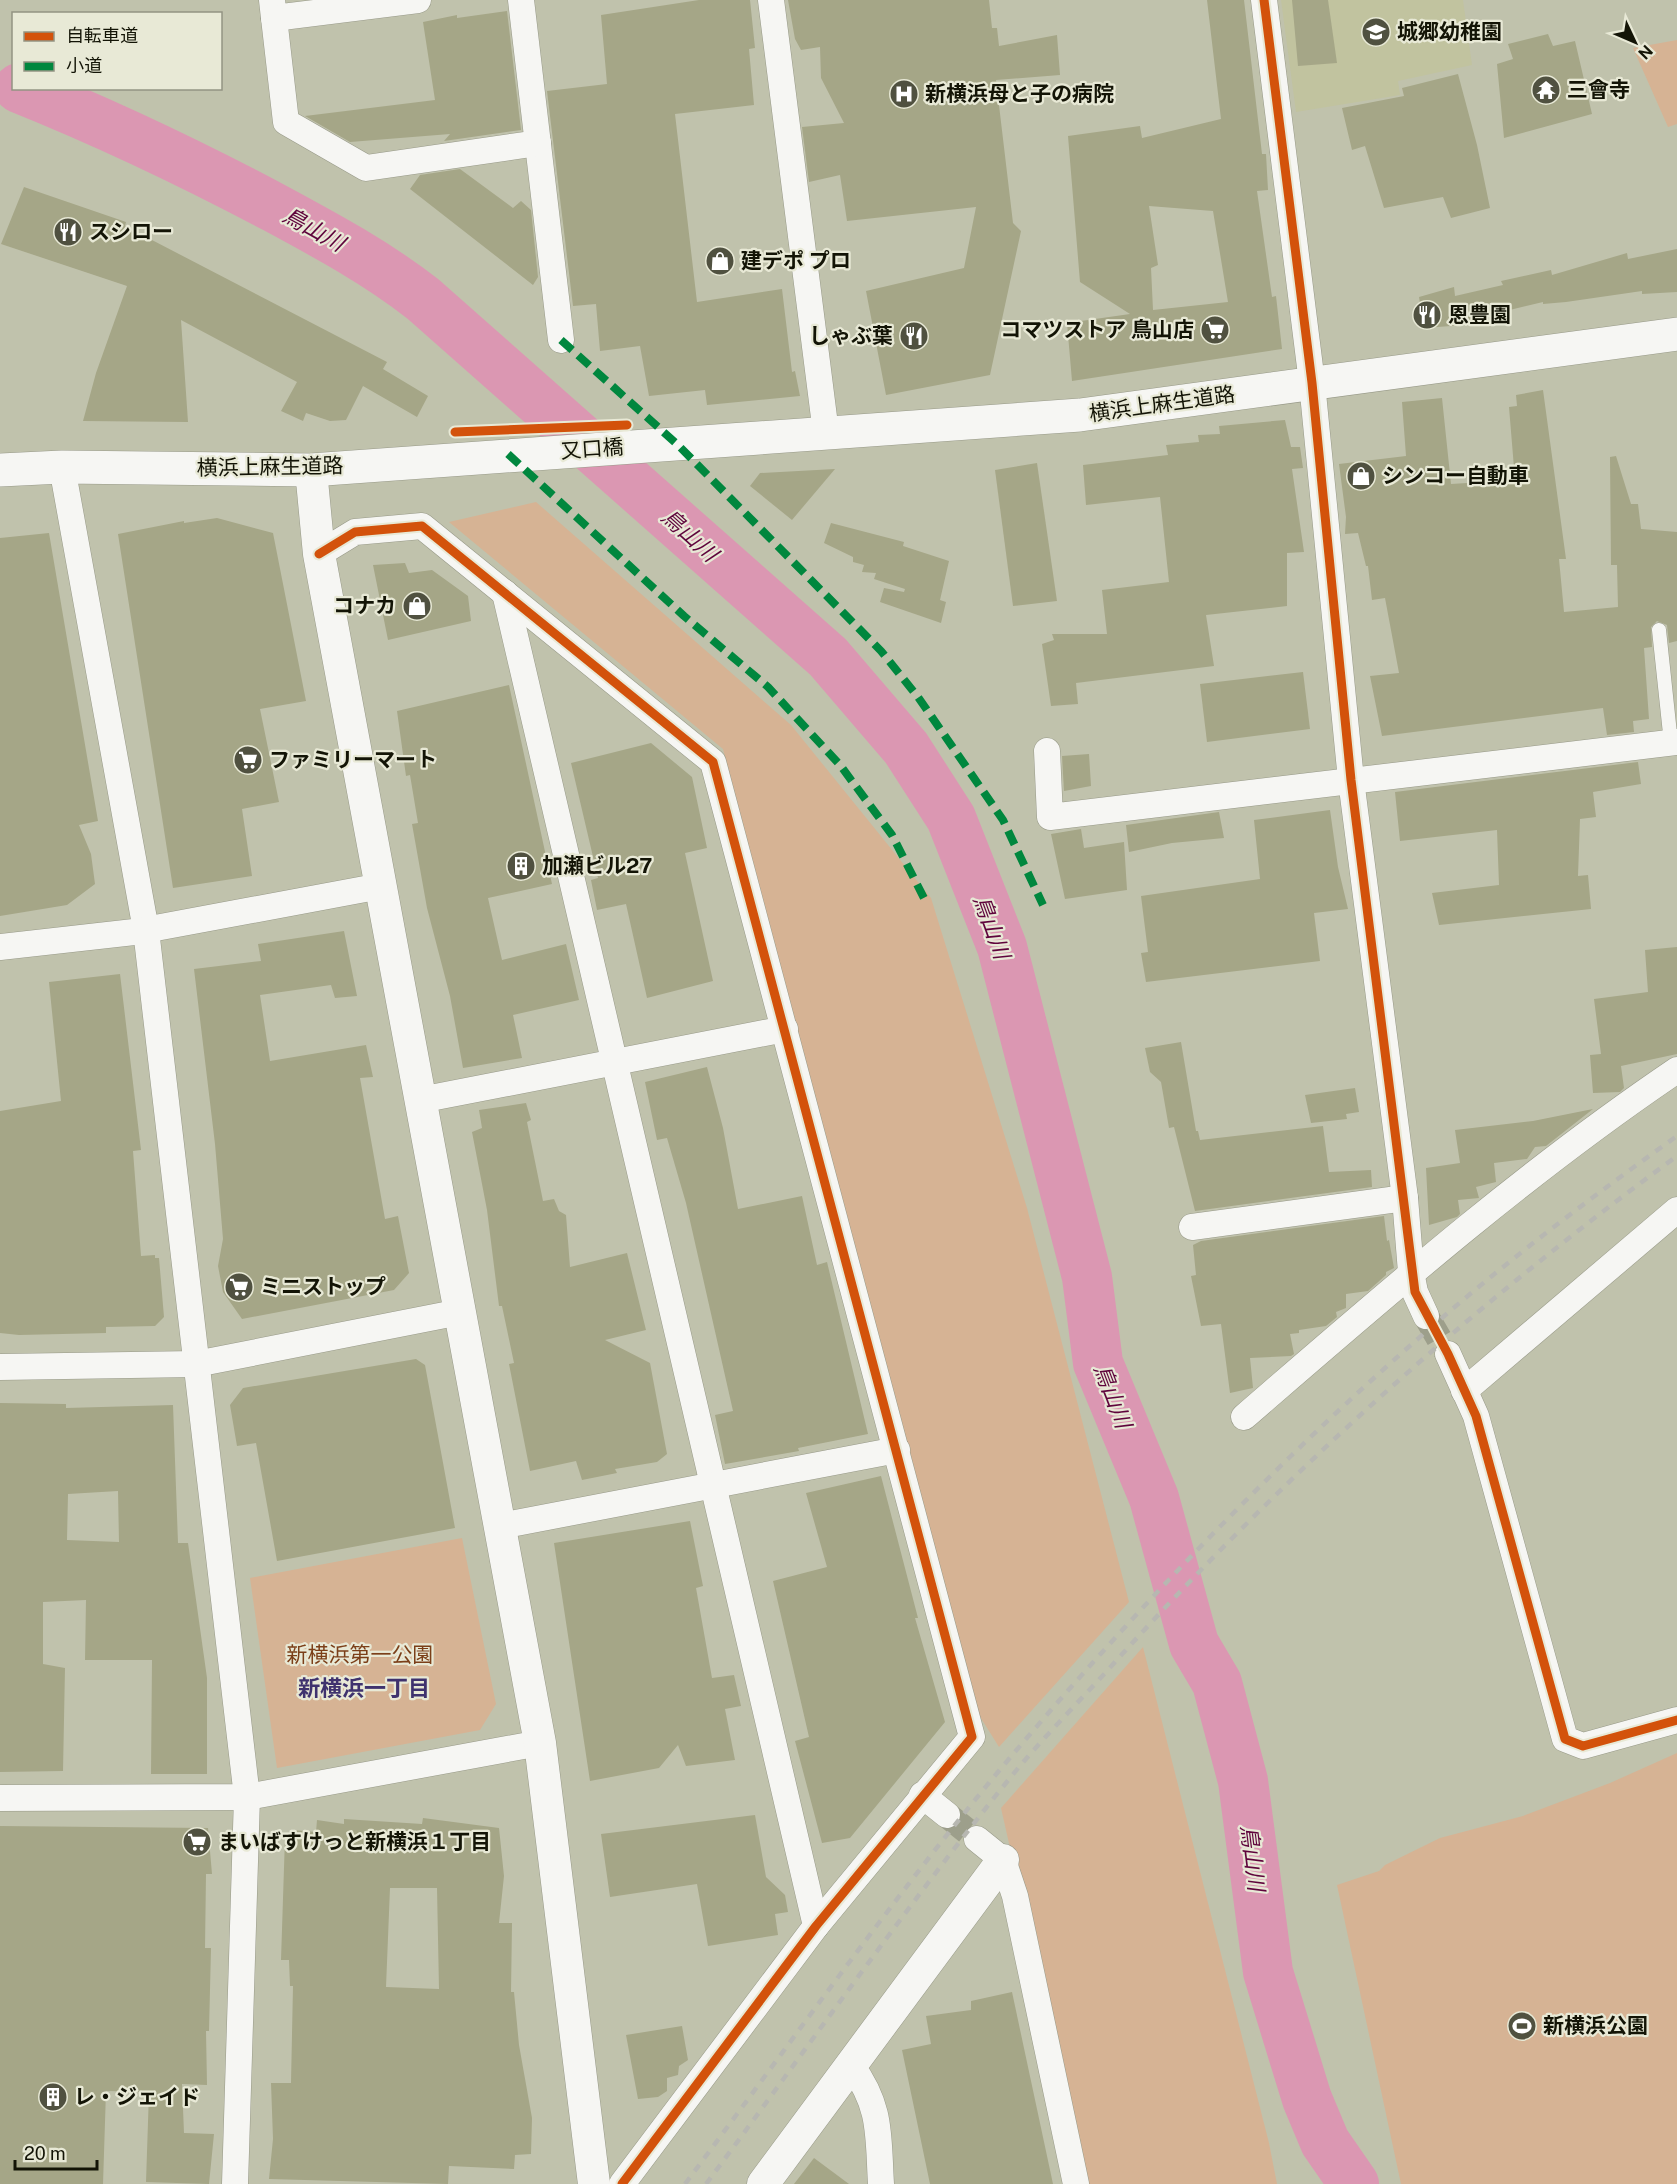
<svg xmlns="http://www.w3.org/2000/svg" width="1677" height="2184" viewBox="0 0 1677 2184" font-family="'Public Sans','Noto Sans JP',sans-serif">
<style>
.built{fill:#c1c39f}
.green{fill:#d6b394}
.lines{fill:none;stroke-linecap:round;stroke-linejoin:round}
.river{stroke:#db97b2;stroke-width:50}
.building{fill:#a5a687;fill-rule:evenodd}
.minor-tunnel{stroke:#9d9f8b;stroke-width:26;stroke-dasharray:26 13;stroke-linecap:butt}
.service-casing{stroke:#979988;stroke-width:15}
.minor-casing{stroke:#979988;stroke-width:27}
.tertiary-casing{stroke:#979988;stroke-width:33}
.primary-casing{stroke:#979988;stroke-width:34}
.service{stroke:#f6f6f3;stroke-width:14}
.minor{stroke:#f6f6f3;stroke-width:26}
.tertiary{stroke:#f6f6f3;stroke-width:32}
.primary{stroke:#f6f6f3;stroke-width:33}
.rail{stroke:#b7b7b1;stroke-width:4.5;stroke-dasharray:8 8;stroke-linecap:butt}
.quiet{stroke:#00873e;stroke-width:8;stroke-dasharray:15 8;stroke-linecap:butt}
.cycleway-casing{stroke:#e8e9d6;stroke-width:13}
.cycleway{stroke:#d3520b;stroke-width:9}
.labels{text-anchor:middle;stroke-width:4.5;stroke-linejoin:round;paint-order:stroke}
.poi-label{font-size:21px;font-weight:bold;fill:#131406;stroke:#e8e9d6;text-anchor:start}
.street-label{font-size:21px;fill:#131406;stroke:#e8e9d6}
.park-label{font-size:21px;fill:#7b3f18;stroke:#e8e9d6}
.water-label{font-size:22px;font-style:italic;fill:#5f043c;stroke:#e8e9d6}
.neighbourhood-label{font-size:22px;font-weight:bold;fill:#3f326e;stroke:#e8e9d6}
</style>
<rect width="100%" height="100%" fill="#c0c2ac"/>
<!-- built -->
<polygon class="built" points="1281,0 1463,0 1472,65 1398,81 1400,95 1296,112"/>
<!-- green -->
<g class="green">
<polygon points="1677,40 1677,124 1668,127 1633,48"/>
<polygon points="536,502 791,725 931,898 1027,1208 1129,1602 999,1747 979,1715 723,749 449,522"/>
<polygon points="462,1538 496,1704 480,1730 277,1768 250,1578"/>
<polygon points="1143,1647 1269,2143 1277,2184 1086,2184 1001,1808"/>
<polygon points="1677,1753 1677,2184 1401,2184 1337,1885 1379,1871 1385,1865 1440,1838 1523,1816 1610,1783"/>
</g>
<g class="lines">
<!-- river -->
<path class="river" d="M19,88C106,123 192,164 275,208C327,236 377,263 423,299L828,657L906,748L951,818L1002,947L1087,1277L1098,1363L1154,1498L1194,1644L1217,1683L1243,1781L1268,1972L1307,2099L1325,2142L1354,2184"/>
</g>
<!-- building -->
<g class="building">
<polygon points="699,0 750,0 755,48 749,49 754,105 675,114 697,302 782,289 792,372 795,371 800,396 707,405 705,390 649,396 640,346 600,351 596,304 573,306 547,91 607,84 601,15"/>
<polygon points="788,0 989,0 992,28 997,28 999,46 1057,35 1060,75 996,80 1013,223 1021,231 990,375 886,395 866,291 964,268 976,207 847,221 840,175 809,182 802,127 844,123 821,78 820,47 801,50 795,39"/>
<path d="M1207,0H1244L1262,154H1266L1268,190L1257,191L1272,297L1276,296L1282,349L1072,381L1067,323L1130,314L1080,282L1068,136L1140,126L1142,138L1221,119ZM1149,206L1213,211L1228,302L1153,310L1151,268L1158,265Z"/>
<polygon points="1292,0 1328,0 1337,63 1298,66"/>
<polygon points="507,11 521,130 444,141 450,134 350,142 305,116 435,100 423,22 457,15 457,18"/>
<polygon points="1548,34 1553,46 1575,41 1592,114 1504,138 1497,64 1513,59 1508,44"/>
<polygon points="1458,74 1477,145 1490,208 1451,218 1443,197 1384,208 1365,146 1352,150 1342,108 1404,96 1402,88"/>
<polygon points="460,169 513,208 521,201 531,210 538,277 533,285 410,189 420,175"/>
<polygon points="24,187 126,222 125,226 387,362 383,369 428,396 417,417 363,386 346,420 330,421 306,413 303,421 281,411 297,382 181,320 188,422 83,421 96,373 127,286 1,244"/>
<polygon points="1677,249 1677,292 1642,294 1642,291 1566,302 1543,304 1543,302 1477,318 1478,324 1424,328 1419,297 1454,287 1455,296 1503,285 1501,281 1551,270 1552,275 1627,253 1628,259"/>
<polygon points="1543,390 1566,559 1559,559 1564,612 1618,607 1617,565 1611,565 1610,457 1616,456 1631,504 1638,504 1641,529 1677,532 1677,641 1669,643 1667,625 1657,621 1651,627 1652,647 1644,648 1649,719 1633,721 1634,732 1607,735 1603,708 1382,736 1370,676 1399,673 1385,598 1372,600 1368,566 1366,566 1358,533 1345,534 1346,517 1339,464 1406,456 1402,402 1442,398 1451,484 1515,480 1509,407 1517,406 1516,395"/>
<polygon points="1285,420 1291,447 1300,447 1303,468 1292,469 1304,552 1287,553 1287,606 1206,615 1214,666 1076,683 1078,704 1051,706 1042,644 1054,640 1052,634 1107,634 1102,590 1169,582 1160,497 1086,505 1083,465 1168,455 1166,445 1199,442 1198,435 1220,434 1219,426"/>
<polygon points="1037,463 1057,601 1013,606 995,470"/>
<polygon points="835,469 792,520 750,486 760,473"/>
<polygon points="217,518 273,533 306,701 260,709 279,802 242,809 252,876 173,888 118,534 184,521 184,523"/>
<polygon points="831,523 904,542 903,546 949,561 940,600 946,602 941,623 880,602 884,588 904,592 905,589 874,579 876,573 862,572 864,565 853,562 853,557 824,543"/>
<polygon points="49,533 98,821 79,825 91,854 95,884 67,905 0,916 0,538"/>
<polygon points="405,563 409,573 432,570 468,596 471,621 388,640 373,565"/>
<polygon points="1303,672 1310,729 1207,742 1200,684"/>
<polygon points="509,685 552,884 488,898 502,960 566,944 579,1000 513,1015 522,1058 463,1068 450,996 427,908 412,824 418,823 410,775 406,776 397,711"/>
<polygon points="651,743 692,777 707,848 685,853 713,981 647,998 626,904 597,910 591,880 598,878 571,763"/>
<polygon points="1089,754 1091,786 1064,791 1062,756"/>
<polygon points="1638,762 1641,784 1593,792 1596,817 1580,819 1578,876 1588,875 1591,909 1439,925 1432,893 1499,885 1497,830 1400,841 1395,792"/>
<polygon points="1330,810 1338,867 1348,909 1314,913 1320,961 1146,982 1141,953 1148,952 1141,896 1260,879 1254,820"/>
<polygon points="1219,812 1224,838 1172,843 1129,852 1126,825"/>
<polygon points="1081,829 1084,848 1124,842 1127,890 1065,899 1051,834"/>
<polygon points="344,931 357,996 335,998 331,985 260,995 270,1061 366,1045 373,1077 360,1078 385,1219 398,1216 409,1273 394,1290 242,1319 223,1292 218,1266 223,1239 215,1144 194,969 261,961 258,944"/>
<polygon points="1677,947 1677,1054 1621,1066 1624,1088 1620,1092 1593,1093 1590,1055 1601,1054 1594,999 1648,992 1645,950"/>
<polygon points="120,974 141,1150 133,1151 141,1256 155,1255 155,1258 159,1258 164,1317 155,1326 106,1327 106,1333 19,1335 0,1333 0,1111 61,1101 49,982"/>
<polygon points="1181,1042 1196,1131 1198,1131 1200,1140 1323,1126 1329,1172 1371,1170 1372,1187 1195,1211 1174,1127 1169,1128 1161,1082 1150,1072 1145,1048"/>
<polygon points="707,1067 723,1128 738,1209 802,1196 817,1265 827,1262 868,1434 798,1448 799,1451 725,1464 715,1415 733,1411 686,1203 667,1138 657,1140 645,1082"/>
<polygon points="1355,1088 1359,1112 1346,1114 1347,1119 1311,1123 1305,1095"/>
<polygon points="526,1103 531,1120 527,1122 543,1201 554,1199 559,1211 566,1215 570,1267 627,1253 646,1330 605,1340 650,1363 667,1454 657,1462 615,1469 617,1473 582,1480 576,1461 530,1471 509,1364 514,1363 502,1306 499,1306 487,1210 472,1132 482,1128 479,1110"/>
<polygon points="1593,1109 1546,1146 1535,1147 1527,1159 1494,1163 1496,1182 1476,1187 1479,1198 1458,1200 1460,1214 1457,1217 1429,1225 1426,1168 1460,1163 1455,1130 1533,1121"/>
<polygon points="1384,1216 1387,1241 1389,1240 1394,1268 1386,1272 1386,1275 1368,1291 1346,1294 1346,1308 1336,1312 1337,1317 1326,1326 1299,1330 1299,1333 1290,1334 1294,1354 1291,1356 1250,1358 1253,1388 1230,1393 1221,1324 1201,1326 1191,1276 1196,1275 1193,1245 1201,1241"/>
<polygon points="416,1359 425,1365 455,1528 277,1561 256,1443 237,1446 230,1405 243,1388"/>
<path d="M0,1403L66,1404V1408L173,1405L178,1543H188L207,1678V1774H151L152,1660H85L86,1600L43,1602V1664L65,1668L63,1771L0,1772ZM118,1491L119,1542L67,1540L68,1494Z"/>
<polygon points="881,1476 918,1618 915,1618 945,1722 850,1838 822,1843 795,1741 809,1737 773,1581 827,1567 806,1493"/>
<polygon points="690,1521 703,1586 696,1588 712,1678 734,1675 741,1706 725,1709 735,1760 686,1766 678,1745 659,1768 590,1781 554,1543"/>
<polygon points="755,1815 766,1877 785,1895 788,1912 775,1914 778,1935 708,1946 697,1884 610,1897 601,1834"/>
<path d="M423,1818L499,1828L504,1876L499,1923H512L511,1992H514L519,2045L532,2118L531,2154L515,2155L514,2169L449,2166L448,2184L269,2179L273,2139L271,2083H291L293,1986H290L289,1960H281L285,1837L292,1830L316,1832L317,1820L344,1824V1819L422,1824ZM390,1888H437L439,1989L386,1987Z"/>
<polygon points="0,1826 208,1828 212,1874 206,1874 205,1948 211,1948 209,2031 206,2031 207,2085 182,2084 184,2133 214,2134 209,2184 146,2182 149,2092 106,2091 103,2184 0,2184"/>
<polygon points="1012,1992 1053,2184 930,2184 902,2050 931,2044 926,2016 971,2010 971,2001"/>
<polygon points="682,2026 688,2060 679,2066 678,2075 667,2078 667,2091 658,2097 638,2099 626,2035"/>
<polygon points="814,2158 849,2184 794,2184"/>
</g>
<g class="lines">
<!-- minor-tunnel -->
<g class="minor-tunnel">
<polyline points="1426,1316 1448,1354"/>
<polyline points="947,1815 977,1839"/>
</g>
<!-- service casing -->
<g class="service-casing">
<polyline id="service" points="1659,630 1671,743"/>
</g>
<!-- minor casing -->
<g class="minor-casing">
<g id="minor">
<polyline points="272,0 274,18 418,0"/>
<polyline points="521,0 561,340"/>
<polyline points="771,0 826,433"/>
<polyline points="1264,0 1312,383 1351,780 1405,1198 1411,1272 1415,1292 1426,1316"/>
<polyline points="274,18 286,122 366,168 538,143"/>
<polyline points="62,467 146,930 247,1797 235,2184"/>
<polyline points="319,554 355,532 422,526 713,762 972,1737 816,1926 622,2184"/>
<polyline points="505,593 816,1926"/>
<polyline points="1047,751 1050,817 1677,742"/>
<polyline points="0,947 134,932 381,886"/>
<polyline points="420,1100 785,1029"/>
<polyline points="1192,1227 1405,1198"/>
<polyline points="1448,1354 1476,1416 1565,1739 1583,1746 1677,1720"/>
<polyline points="0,1367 196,1364 460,1312"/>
<polyline points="1464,1391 1677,1210"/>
<path d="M1244,1417C1384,1296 1523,1174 1677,1070"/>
<polyline points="500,1526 897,1450"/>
<polyline points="922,1795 947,1815"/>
<polyline points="0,1798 247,1797 540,1743"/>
<polyline points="977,1839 1003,1860 1015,1896 1076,2184"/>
<path d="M851,2065C882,2107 878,2135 881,2184"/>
</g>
</g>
<!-- tertiary casing -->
<g class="tertiary-casing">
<g id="tertiary">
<polyline points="311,470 319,554 540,1743 594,2184"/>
<polyline points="763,2184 1003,1860"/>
</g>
</g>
<!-- primary casing -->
<g class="primary-casing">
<polyline id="primary" points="0,470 62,467 311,470 1080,415 1677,334"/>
</g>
<!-- service -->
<use href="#service" class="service"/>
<!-- minor -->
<use href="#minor" class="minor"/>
<!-- tertiary -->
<use href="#tertiary" class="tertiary"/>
<!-- primary -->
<use href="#primary" class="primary"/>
<!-- rail -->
<g class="rail">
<path d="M685,2184C790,2044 891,1900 1003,1766C1144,1599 1296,1441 1463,1300C1532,1242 1604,1188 1677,1136"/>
<path d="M706,2184C807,2049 904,1909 1010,1778C1040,1741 1074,1707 1106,1672C1278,1480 1469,1308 1677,1156"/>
</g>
<!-- quiet -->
<g class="quiet">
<polyline points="561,340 678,445 881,651 918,697 1003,820 1043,905"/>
<polyline points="508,454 684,616 768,687 840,765 892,835 925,900"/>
</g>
<!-- cycleway casing -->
<g class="cycleway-casing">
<g id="cycleway">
<polyline points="1264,0 1312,383 1351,780 1415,1292 1448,1354 1476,1416 1565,1739 1583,1746 1677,1720"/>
<polyline points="455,432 627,425"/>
<polyline points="319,554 355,532 422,526 713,762 972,1737 816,1926 622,2184"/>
</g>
</g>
<!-- cycleway -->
<use href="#cycleway" class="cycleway"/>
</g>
<!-- icons -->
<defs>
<g id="school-disc" transform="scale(1.5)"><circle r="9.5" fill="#505140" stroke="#e8e9d6"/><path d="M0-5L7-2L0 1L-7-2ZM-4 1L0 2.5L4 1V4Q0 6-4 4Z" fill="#fff"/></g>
<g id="temple-disc" transform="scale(1.5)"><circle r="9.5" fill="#505140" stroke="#e8e9d6"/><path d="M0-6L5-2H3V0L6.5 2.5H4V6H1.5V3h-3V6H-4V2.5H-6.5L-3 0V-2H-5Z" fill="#fff"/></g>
<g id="hospital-disc" transform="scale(1.5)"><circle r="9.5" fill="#505140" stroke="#e8e9d6"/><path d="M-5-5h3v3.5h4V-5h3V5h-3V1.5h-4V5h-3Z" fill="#fff"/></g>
<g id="restaurant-disc" transform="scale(1.5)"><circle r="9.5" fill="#505140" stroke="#e8e9d6"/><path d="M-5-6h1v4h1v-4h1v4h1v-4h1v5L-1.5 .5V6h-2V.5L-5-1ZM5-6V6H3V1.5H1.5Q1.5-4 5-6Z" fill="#fff"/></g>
<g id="shop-disc" transform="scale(1.5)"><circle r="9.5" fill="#505140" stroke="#e8e9d6"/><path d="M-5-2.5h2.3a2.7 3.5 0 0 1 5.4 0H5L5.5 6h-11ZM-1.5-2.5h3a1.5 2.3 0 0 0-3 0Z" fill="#fff"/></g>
<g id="supermarket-disc" transform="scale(1.5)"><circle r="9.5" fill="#505140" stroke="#e8e9d6"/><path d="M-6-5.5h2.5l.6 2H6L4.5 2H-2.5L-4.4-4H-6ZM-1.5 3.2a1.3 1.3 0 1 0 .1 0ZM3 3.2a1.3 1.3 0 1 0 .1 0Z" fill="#fff"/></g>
<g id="building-disc" transform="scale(1.5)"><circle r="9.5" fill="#505140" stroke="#e8e9d6"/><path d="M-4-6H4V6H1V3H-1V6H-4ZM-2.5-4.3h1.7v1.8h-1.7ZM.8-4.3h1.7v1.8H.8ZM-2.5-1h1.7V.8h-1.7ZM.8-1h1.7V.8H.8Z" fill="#fff"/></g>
<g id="stadium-disc" transform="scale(1.5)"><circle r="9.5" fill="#505140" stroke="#e8e9d6"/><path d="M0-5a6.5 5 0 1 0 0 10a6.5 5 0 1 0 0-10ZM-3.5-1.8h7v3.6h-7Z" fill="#fff"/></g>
</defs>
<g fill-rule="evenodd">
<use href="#school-disc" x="1376" y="32"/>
<use href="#temple-disc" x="1546" y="90"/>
<use href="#hospital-disc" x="904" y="94"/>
<use href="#restaurant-disc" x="68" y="232"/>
<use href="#shop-disc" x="720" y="261"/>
<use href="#restaurant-disc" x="1427" y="315"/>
<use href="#supermarket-disc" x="1215" y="330"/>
<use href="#restaurant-disc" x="914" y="336"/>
<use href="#shop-disc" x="1361" y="476"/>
<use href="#shop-disc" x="417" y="606"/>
<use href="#supermarket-disc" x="248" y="760"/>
<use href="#building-disc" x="521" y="866"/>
<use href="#supermarket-disc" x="239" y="1287"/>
<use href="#supermarket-disc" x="197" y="1842"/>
<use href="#stadium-disc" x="1522" y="2026"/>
<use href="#building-disc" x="53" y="2097"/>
</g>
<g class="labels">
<!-- poi labels -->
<g class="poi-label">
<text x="1397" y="39">城郷幼稚園</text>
<text x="1567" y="97">三會寺</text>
<text x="925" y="101">新横浜母と子の病院</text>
<text x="89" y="239">スシロー</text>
<text x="741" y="268">建デポ プロ</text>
<text x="1448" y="322">恩豊園</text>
<text x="1194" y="337" text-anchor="end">コマツストア 鳥山店</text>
<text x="893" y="343" text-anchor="end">しゃぶ葉</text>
<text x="1382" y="483">シンコー自動車</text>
<text x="396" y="613" text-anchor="end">コナカ</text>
<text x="269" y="767">ファミリーマート</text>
<text x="542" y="873">加瀬ビル27</text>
<text x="260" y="1294">ミニストップ</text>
<text x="218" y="1849">まいばすけっと新横浜１丁目</text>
<text x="1543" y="2033">新横浜公園</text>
<text x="74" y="2104">レ・ジェイド</text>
</g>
<!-- street labels -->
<g class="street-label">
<text transform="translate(1162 404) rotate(-8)" y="7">横浜上麻生道路</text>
<text transform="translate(592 449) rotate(-4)" y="7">又口橋</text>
<text transform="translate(270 467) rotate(-1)" y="7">横浜上麻生道路</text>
</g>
<!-- park labels -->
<g class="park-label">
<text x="360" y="1662">新横浜第一公園</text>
</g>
<!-- water labels -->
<g class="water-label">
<text transform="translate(314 229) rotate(29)" y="8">鳥山川</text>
<text transform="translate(690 535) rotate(42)" y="8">鳥山川</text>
<text transform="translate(992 927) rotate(70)" y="8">鳥山川</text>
<text transform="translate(1113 1396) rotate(69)" y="8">鳥山川</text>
<text transform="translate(1253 1858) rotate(83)" y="8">鳥山川</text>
</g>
<!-- neighbourhood labels -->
<g class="neighbourhood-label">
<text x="364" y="1696">新横浜一丁目</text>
</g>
</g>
<!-- legend -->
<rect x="12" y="12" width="210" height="78" fill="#e8e9d6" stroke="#939483" stroke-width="1.5"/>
<rect x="24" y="32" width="30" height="9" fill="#d3520b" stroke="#939483" stroke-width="1.5"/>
<text x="66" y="42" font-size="18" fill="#131406">自転車道</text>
<rect x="24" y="62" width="30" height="9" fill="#00873e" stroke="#939483" stroke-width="1.5"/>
<text x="66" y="72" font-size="18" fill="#131406">小道</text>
<!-- north arrow -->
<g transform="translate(1635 42) rotate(134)" stroke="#e8e9d6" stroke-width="4.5" paint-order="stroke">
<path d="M0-4.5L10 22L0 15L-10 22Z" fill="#131406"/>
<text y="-9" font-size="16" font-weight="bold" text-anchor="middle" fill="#131406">N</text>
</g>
<!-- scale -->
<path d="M15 2160v9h82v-9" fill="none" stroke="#131406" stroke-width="3"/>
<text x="24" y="2160" font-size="18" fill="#131406" stroke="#e8e9d6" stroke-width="4.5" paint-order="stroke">20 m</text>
</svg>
